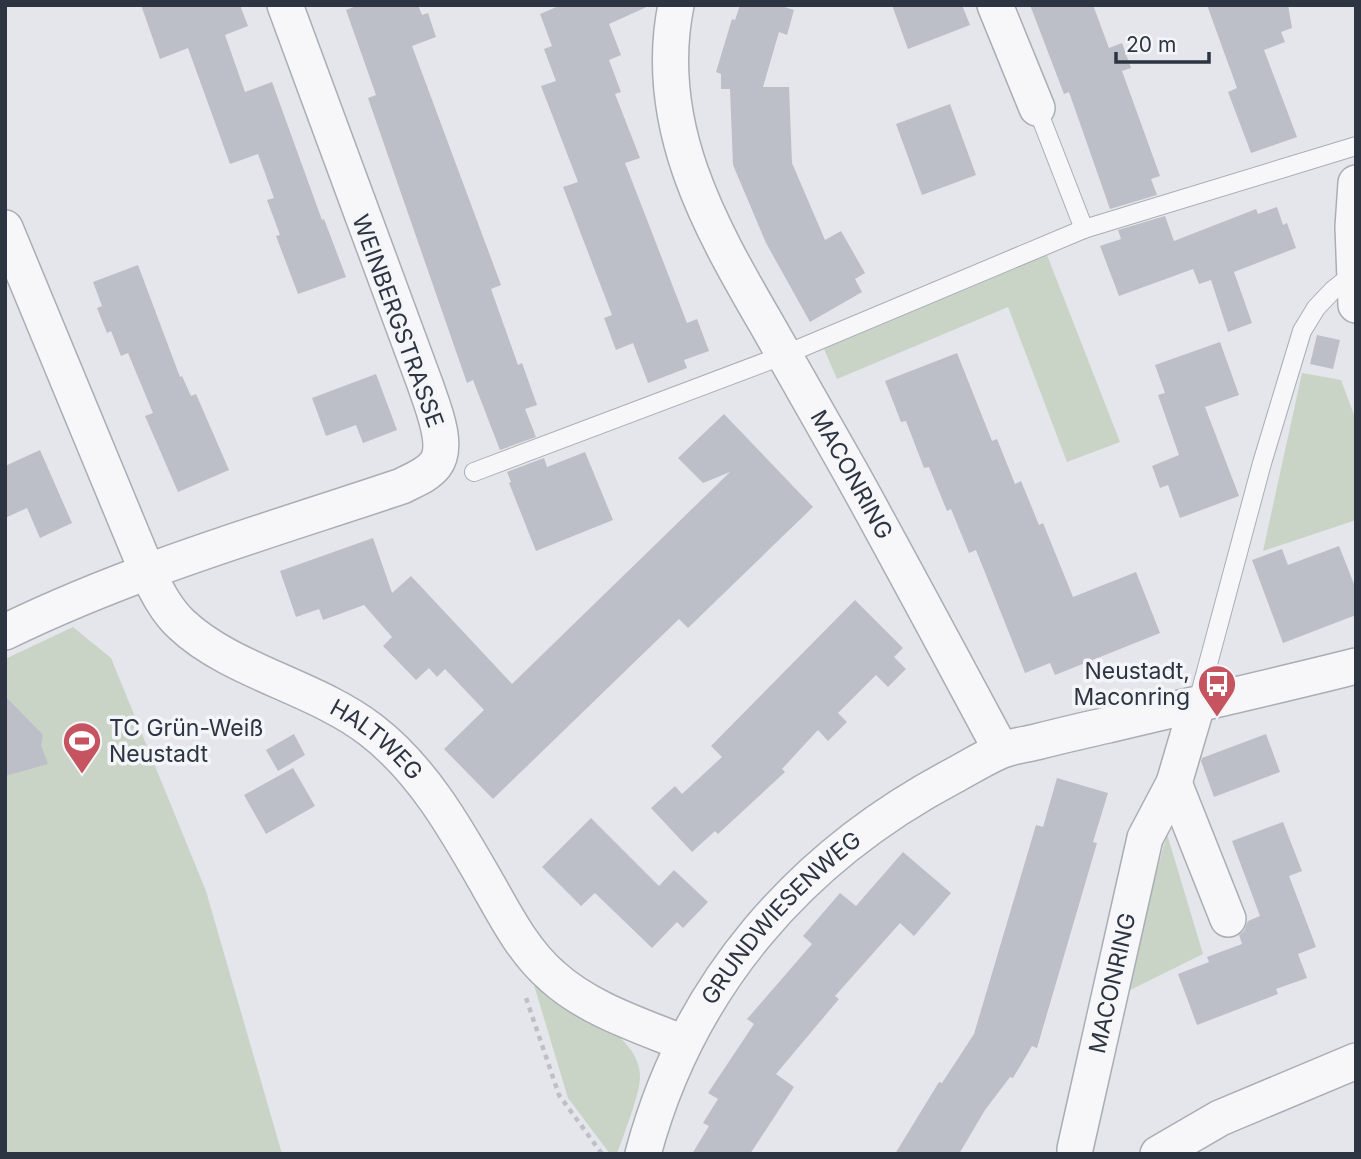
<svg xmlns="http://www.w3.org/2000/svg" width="1361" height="1159" viewBox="0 0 1361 1159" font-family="Inter,sans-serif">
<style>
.green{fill:#c9d4c6}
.building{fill:#bcbfc7}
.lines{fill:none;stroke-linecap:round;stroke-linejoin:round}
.service-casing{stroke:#a9adb5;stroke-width:20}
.minor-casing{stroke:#a9adb5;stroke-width:38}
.path{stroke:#bec0c6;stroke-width:4.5;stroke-dasharray:5 5;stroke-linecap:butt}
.service{stroke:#f7f7f9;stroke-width:18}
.minor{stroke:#f7f7f9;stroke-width:35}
.labels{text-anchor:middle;stroke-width:7;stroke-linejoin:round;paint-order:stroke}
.street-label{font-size:23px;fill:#2d3442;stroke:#f4f5f8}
.poi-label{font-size:23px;fill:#2d3442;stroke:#f4f5f8;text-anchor:end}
</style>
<rect width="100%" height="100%" fill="#e4e6eb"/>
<!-- green -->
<g class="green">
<polygon points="1047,255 1120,442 1067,462 1008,307 837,379 824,349"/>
<polygon points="1302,373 1341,380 1356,420 1356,520 1263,551"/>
<polygon points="73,627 111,658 206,891 282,1154 5,1154 5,659"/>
<polygon points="1167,834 1203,954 1124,993"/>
<path d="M534,985C567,1004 640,1033 640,1076C641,1091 623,1137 617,1154H610L568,1098Z"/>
</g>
<!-- building -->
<g class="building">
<polygon points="141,5 240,5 248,26 225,35 245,92 272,82 322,220 324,219 346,277 298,294 276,236 280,235 267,200 274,198 258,154 230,164 188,48 160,59"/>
<polygon points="359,5 418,5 422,15 428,13 436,37 412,46 501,285 491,289 518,365 522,363 537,405 525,409 536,437 500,450 473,380 467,383 368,98 376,95 346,10"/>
<polygon points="561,5 651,5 609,24 621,55 609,60 621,92 615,94 640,158 625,163 687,323 697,319 709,351 684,360 687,368 648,383 633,343 616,350 604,318 612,315 563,187 578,182 541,86 556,81 544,49 552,46 540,14"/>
<polygon points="740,5 778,5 794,10 787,35 779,32 763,87 789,87 792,163 825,240 841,231 865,273 855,279 862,292 810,322 766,243 733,165 730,89 721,89 721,74 716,72 732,19 735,20"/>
<polygon points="892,5 962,5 970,25 908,49"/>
<polygon points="1030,5 1093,5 1109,48 1122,43 1131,68 1122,71 1160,176 1151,179 1157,195 1110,209 1069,92 1064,94"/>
<polygon points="1207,5 1288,5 1292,28 1281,32 1285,42 1264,50 1297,137 1251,153 1228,92 1237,88"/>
<polygon points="950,104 976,175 922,195 896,124"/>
<polygon points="1277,207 1283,225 1287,223 1296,248 1234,272 1252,323 1228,332 1211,280 1199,284 1193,269 1119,296 1100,246 1121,239 1118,230 1165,216 1174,241 1256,209 1258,214"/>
<polygon points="138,265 180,377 182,376 191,396 196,394 229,470 178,492 145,416 153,413 128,353 121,356 111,331 107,333 97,308 102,306 93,282"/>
<polygon points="1317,335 1340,340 1333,369 1310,364"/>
<polygon points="1220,342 1239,395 1205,407 1239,496 1180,518 1168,485 1160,488 1152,466 1179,455 1158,395 1165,393 1155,365"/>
<polygon points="957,353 992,441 997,439 1015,484 1021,481 1039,525 1043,523 1073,597 1136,572 1160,633 1055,675 1050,663 1025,673 976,550 969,553 951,509 947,511 929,467 924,468 906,421 901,422 885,381"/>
<polygon points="376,374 397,430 363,443 356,425 326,436 312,398"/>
<polygon points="724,414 813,507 688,628 679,619 493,799 444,749 484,710 445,669 437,677 429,668 416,680 383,646 392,637 364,605 323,620 319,609 296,617 280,571 373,538 392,593 411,576 512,684 730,472 703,483 678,458"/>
<polygon points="40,450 72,523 40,538 27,508 5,518 5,466"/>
<polygon points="585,452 613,520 536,551 509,483 511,482 507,472 544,458 547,467"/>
<polygon points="1339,546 1356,589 1356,615 1283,643 1252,560 1282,549 1288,565"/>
<polygon points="855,600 903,648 894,657 906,669 888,687 876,675 838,713 847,722 828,741 818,730 782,769 785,772 718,834 715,831 692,852 651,808 675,786 682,794 722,757 711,746"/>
<polygon points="5,696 43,735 41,745 48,764 5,776"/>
<polygon points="294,734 305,755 278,771 266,750"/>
<polygon points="1266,734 1280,772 1214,797 1201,761 1202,758"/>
<polygon points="293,768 315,806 266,834 244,795"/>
<polygon points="1057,778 1108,793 1093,842 1097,843 1037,1048 1032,1046 1013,1078 1010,1077 985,1110 959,1154 895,1154 939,1082 942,1083 974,1034 1036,825 1043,827"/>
<polygon points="591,818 659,886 674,870 708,902 683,928 677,922 652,948 595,893 581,906 542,867"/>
<polygon points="1283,822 1302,871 1289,876 1316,947 1298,954 1307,978 1276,989 1278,994 1197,1025 1178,974 1209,962 1207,957 1242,944 1239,935 1244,931 1248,921 1260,916 1232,841"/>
<polygon points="903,852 951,893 914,936 900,923 835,996 839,999 776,1074 794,1087 750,1154 692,1154 709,1126 703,1123 718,1099 708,1093 754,1024 747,1019 812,944 803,936 840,893 856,906"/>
</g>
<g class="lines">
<!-- service casing -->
<g class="service-casing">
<g id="service">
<polyline points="1037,108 1084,229"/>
<polyline points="474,472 784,355 1084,229 1356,146"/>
<polyline points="1197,705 1262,463 1302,331 1316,308 1333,290 1353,274"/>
</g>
</g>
<!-- minor casing -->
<g class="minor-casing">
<g id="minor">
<path id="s1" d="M676,5C652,124 709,225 766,323C794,372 822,421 850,471C901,563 951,657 1001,750"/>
<polyline points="995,5 1037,108"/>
<polyline points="1356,183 1353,227 1356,305"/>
<path id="s2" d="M5,228L147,571C156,590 166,610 181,624C230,671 316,687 371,730C423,770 456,829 488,885C506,917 524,952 552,976C588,1009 639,1025 683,1043"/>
<path d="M5,632C132,570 268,531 402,486C413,480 426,476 435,465C450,446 432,405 425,384L285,5"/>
<polyline points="1174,783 1228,919"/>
<path id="s3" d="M1075,1149L1145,838L1174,783L1197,705"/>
<path id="s4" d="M643,1154C688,985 800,857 953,776C968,768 984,758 1000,751C1011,746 1024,745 1036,742C1060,736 1084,730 1108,725C1191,705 1273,687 1356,666"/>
<polyline points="1158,1154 1220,1118 1356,1061"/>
</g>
</g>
<!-- path -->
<polyline class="path" points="526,998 559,1095 602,1154"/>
<!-- service -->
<use href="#service" class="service"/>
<!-- minor -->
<use href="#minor" class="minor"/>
</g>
<!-- icons -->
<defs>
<g id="bus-pin" transform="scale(2.0125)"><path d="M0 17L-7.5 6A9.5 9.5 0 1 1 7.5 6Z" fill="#c55460" stroke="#f4f5f8"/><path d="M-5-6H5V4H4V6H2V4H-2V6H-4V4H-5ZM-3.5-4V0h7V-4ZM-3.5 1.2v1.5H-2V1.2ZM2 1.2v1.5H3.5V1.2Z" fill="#fff"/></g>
<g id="stadium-pin" transform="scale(2.0125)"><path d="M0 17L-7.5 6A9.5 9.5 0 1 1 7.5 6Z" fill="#c55460" stroke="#f4f5f8"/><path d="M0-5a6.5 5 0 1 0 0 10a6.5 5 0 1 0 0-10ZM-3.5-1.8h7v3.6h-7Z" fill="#fff"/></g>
</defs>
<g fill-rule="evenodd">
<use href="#bus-pin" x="1217" y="684"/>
<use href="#stadium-pin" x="82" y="741"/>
</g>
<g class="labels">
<!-- street labels -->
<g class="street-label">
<text transform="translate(398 321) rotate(70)" y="8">WEINBERGSTRASSE</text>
<text dy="8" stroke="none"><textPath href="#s1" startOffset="513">MACONRING</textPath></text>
<text dy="8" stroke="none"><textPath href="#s2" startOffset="663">HALTWEG</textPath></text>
<text dy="8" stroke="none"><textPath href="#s4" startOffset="278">GRUNDWIESENWEG</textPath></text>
<text dy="8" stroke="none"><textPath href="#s3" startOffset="170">MACONRING</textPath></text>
</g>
<!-- poi labels -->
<g class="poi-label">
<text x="1190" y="679">Neustadt,<tspan x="1190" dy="26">Maconring</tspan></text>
<text x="109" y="736" text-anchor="start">TC Grün-Weiß<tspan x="109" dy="26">Neustadt</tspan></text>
</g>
</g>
<!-- border -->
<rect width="1361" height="1159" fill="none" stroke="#2d3442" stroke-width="14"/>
<!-- scale -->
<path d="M1116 52v10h93v-10" fill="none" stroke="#2d3442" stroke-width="3.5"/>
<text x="1126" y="52" font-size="21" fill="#2d3442" stroke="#f4f5f8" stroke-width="5" paint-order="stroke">20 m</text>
</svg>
